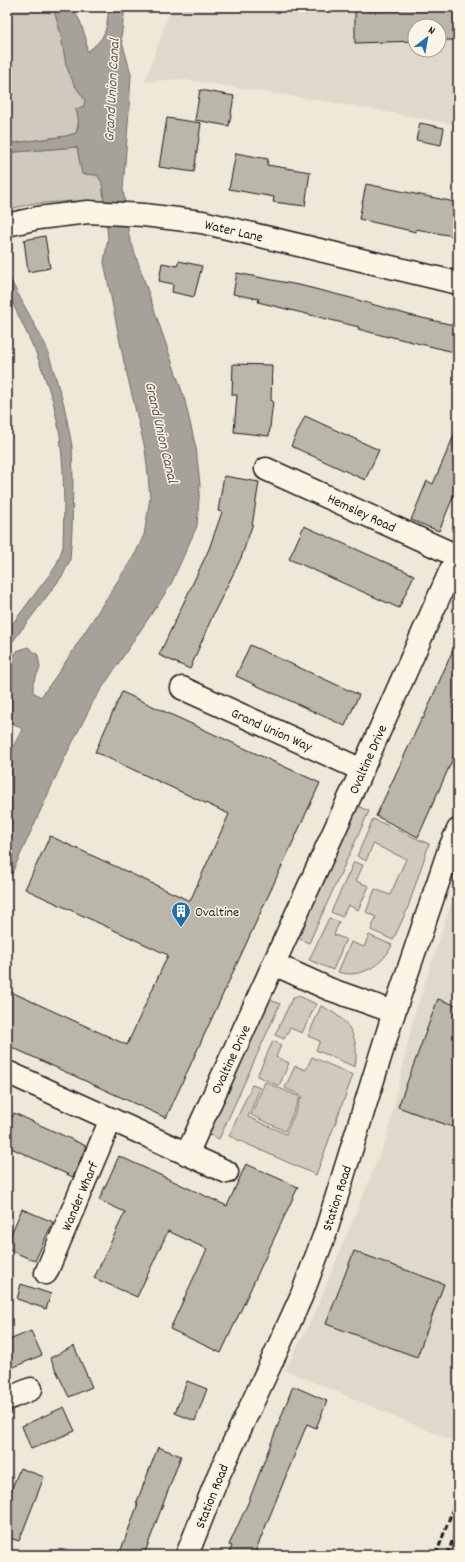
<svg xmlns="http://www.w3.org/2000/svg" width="465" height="1562" viewBox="0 0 465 1562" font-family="Dekko,sans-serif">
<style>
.built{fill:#ded9cb;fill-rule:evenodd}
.green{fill:#cfcabd;stroke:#76736c}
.water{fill:#a7a299;stroke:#6f6c67}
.building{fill:#bab6aa;stroke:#1c1c1c}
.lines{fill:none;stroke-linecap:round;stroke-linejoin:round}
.minor-casing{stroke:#1c1c1c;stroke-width:25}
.tertiary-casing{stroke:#1c1c1c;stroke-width:25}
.minor{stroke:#fcf5e5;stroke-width:22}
.tertiary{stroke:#fcf5e5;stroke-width:22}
.rail{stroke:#1c1c1c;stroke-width:3;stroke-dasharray:6 3;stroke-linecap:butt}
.labels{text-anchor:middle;stroke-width:3;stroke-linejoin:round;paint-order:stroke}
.street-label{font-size:14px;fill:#1c1c1c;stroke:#fcf5e5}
.poi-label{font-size:14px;fill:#1c1c1c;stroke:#fcf5e5;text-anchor:start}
.water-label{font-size:15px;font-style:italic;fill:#5b5854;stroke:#fcf5e5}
</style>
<rect width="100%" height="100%" fill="#eee8d9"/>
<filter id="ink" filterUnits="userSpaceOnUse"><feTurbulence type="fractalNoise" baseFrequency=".025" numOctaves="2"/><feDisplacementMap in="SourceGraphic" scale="8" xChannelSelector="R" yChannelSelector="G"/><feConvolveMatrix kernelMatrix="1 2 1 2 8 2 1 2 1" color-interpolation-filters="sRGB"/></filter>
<g filter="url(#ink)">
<!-- built -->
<g class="built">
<path d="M171,7H458V125L331,102L180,79L145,82ZM415,26H439V50H415Z"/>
<polygon points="458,883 458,1427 453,1441 285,1370 313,1317 387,1137 414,1015"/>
</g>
<!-- green -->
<g class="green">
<polygon points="7,7 51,7 54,10 61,35 66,65 74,84 85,100 84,106 76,109 79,121 76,133 66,136 7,144"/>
<polygon points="77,147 82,174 97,175 102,182 105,206 73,201 30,204 7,210 7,155 15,152"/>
<polygon points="355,805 369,811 309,943 295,937"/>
<polygon points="373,819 429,844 407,910 393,940 371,930 376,917 366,912 375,889 390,895 406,859 373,844 366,861 357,856"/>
<polygon points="354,862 363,865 356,881 369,886 358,910 348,905 342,917 331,912"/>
<polygon points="329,918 339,922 334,935 346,939 333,970 309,960"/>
<path d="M369,935L392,945C383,966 359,979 338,972L351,942L364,947Z"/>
<polygon points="299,996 316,1004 302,1033 290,1028 284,1039 275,1035 292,999"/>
<polygon points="268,999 280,1004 219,1139 206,1133"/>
<path d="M321,1006C349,1019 360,1036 355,1067L316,1050L320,1041L308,1036Z"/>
<polygon points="273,1041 281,1045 276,1057 289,1063 279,1086 257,1076"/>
<polygon points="312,1057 353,1075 316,1175 229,1136 252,1085 260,1088 248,1117 286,1134 302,1096 285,1088 295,1066 306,1070"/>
<polygon points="265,1082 300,1097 285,1131 251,1115"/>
</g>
<!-- water -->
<g class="water">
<path d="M51,7H72L80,21L86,39L87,52C107,37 106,31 109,7H125L121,38L131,74L129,111L123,189L129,236L184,397L196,448L200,485L197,526L170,586L94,700L63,761L7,884V759L22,729L11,722L7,724V667L17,651L28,647L38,655L40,668L33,683V692L41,697L61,669L135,554L144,535L147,517L150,498L148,475L145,449L124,362L104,262L108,238L102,182L97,175L82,174L77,147L15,152L7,155V144L66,136L76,133C80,125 78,117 76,109L84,106L85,100L74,84L66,65L61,35L54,10Z"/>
<polygon points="7,270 11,281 46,346 64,405 72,446 73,478 72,531 70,560 63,575 7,649 7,631 56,566 63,547 64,505 63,469 60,435 53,401 37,355 7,291"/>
</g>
<!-- building -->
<g class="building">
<polygon points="355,7 458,7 458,40 439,40 439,26 415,26 415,41 355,43"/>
<polygon points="200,90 234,96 229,126 195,120"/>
<polygon points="167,118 201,123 194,172 159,167"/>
<polygon points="420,123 444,128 441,145 416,140"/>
<polygon points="236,153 268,159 267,165 310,172 305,206 273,202 274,197 229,189"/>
<polygon points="366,184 455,202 453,211 458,212 458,237 416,229 416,232 359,219"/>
<polygon points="45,236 50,268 28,272 24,240"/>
<polygon points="179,261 202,266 194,297 172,292 173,284 159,281 162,263 177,266"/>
<polygon points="237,273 303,286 351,298 409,315 458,326 458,353 388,336 388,337 358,329 359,327 258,302 259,299 233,294"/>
<polygon points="233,364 272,365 271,401 273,401 269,436 234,432 237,395 232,395"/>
<polygon points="305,416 379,450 365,480 291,446"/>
<polygon points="458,426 458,485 439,531 411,520 427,481 433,484"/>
<polygon points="224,476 259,482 252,526 241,558 212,617 190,669 159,655 209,549 222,512 218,511"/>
<polygon points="304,526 414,575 399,608 289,559"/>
<polygon points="458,638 458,747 418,837 376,816 422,718 423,719"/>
<polygon points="250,645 359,695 345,726 236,676"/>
<polygon points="122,692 320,783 166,1118 7,1045 7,990 127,1045 168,955 25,889 50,836 190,901 229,814 95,752"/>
<polygon points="438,999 458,1006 458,1129 398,1107"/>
<polygon points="14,1113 86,1146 73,1177 7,1146 7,1128"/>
<polygon points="119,1156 227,1206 246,1164 298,1187 221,1353 170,1329 207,1249 168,1231 137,1297 94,1278 125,1212 99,1200"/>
<polygon points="22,1209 53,1222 35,1261 7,1249 7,1243"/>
<polygon points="354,1251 444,1284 417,1357 326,1324"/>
<polygon points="21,1284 51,1294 46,1309 17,1299"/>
<polygon points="31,1331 42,1355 7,1370 7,1341"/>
<polygon points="74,1346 92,1387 69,1397 50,1358"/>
<polygon points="187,1381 207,1389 195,1421 175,1413"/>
<polygon points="293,1386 327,1401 316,1428 307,1424 254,1555 228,1555 232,1546 229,1545 248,1503"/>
<polygon points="64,1407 75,1431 31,1449 22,1426"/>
<polygon points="158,1447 181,1456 144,1555 119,1555 138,1504 136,1504"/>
<polygon points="20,1468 44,1477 19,1541 7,1537 7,1501"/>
</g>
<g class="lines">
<!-- minor casing -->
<g class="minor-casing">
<g id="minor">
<polyline points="7,225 38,218 88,212 144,215 202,222 458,283"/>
<polyline points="266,469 457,556"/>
<polyline points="182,688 362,770"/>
<polyline points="274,964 329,989 394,1012"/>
<polyline points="7,1072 227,1172"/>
<polyline points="187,1154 362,770 458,554"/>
<polyline points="46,1273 111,1119"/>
<polyline points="7,1399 31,1389"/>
</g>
</g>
<!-- tertiary casing -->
<g class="tertiary-casing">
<polyline id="tertiary" points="187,1555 219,1474 272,1361 301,1297 326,1231 394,1012 449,850 458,830"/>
</g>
<!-- minor -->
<use href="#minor" class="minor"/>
<!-- tertiary -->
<use href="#tertiary" class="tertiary"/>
<!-- rail -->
<g class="rail">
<polyline points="436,1555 458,1495"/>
<polyline points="447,1555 458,1526"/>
</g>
</g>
</g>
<!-- icons -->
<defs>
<g id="building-pin" transform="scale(1)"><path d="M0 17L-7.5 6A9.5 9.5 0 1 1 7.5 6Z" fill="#1f6fb2" stroke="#fcf5e5"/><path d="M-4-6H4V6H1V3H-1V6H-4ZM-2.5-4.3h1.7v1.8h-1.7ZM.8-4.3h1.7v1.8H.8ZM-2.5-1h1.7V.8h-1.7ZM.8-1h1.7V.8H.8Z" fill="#fff"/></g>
</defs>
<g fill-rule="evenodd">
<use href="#building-pin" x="181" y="911"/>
</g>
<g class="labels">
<!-- street labels -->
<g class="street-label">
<text transform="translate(234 230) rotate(13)" y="5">Water Lane</text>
<text transform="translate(362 512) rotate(25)" y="5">Hemsley Road</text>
<text transform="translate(272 729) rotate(24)" y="5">Grand Union Way</text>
<text transform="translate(367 759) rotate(-66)" y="5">Ovaltine Drive</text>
<text transform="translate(230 1059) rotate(-65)" y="5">Ovaltine Drive</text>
<text transform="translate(79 1196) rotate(-67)" y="5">Wander Wharf</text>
<text transform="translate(336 1198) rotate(-72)" y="5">Station Road</text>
<text transform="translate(211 1496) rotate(-68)" y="5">Station Road</text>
</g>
<!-- poi labels -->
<g class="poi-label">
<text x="195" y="916">Ovaltine</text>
</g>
<!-- water labels -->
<g class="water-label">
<text transform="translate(111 90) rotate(-87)" y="5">Grand Union Canal</text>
<text transform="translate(162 432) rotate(77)" y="5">Grand Union Canal</text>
</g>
</g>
<!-- margin -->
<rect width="465" height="1562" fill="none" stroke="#fcf5e5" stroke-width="24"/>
<rect x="12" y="12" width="441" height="1538" fill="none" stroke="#1c1c1c" stroke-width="1.5" filter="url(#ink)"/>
<!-- north arrow -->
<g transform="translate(427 38) rotate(31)"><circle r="19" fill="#fcf5e5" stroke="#a29e95"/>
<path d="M0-3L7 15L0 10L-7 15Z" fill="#1f6fb2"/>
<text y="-6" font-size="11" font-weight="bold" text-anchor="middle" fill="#1c1c1c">N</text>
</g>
</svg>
